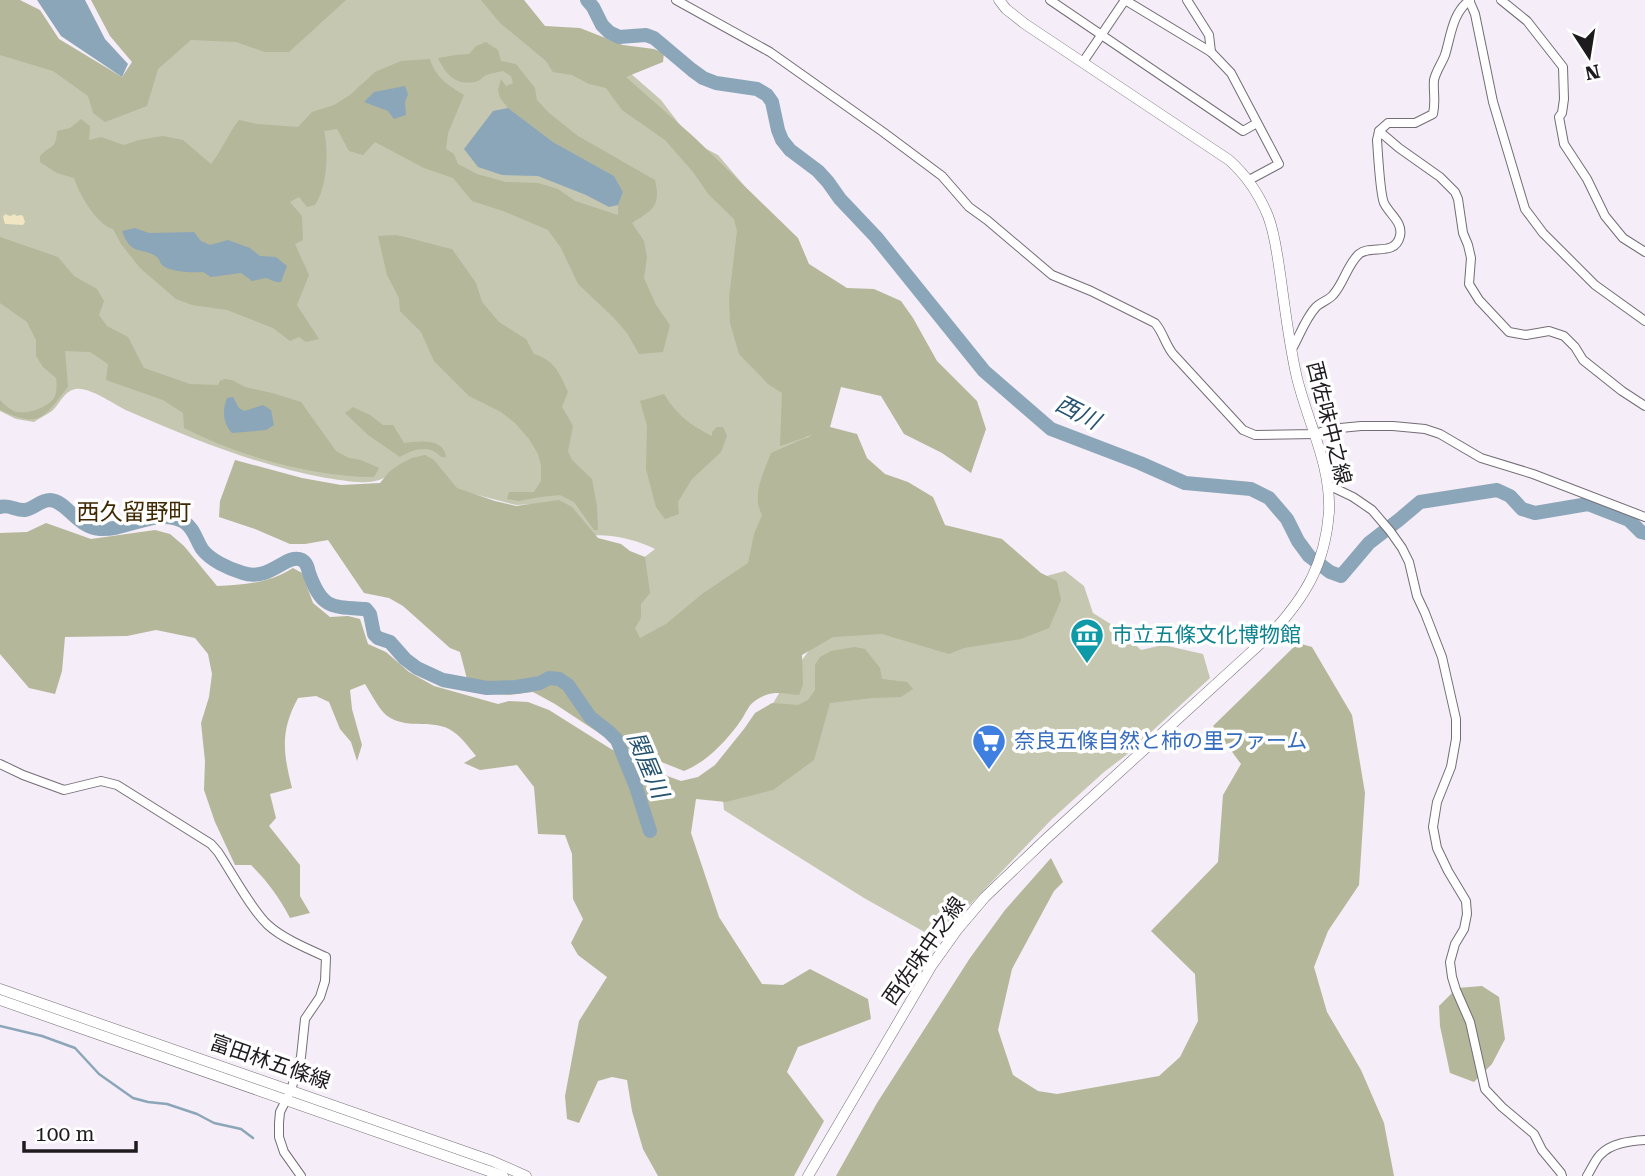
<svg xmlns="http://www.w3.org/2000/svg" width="1645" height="1176" viewBox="0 0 1645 1176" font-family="'Roboto Serif','Noto Sans JP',serif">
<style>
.green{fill:#c5c7b1}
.forest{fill:#b4b799}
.sand{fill:#f0e6c1}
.water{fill:#8ca6b9}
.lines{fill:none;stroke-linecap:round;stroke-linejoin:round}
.stream{stroke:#8ca6b9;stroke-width:2.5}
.river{stroke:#8ca6b9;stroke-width:14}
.minor-casing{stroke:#746d76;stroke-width:10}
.major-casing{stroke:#746d76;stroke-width:11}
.minor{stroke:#fff;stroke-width:8}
.major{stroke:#fff;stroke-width:10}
.labels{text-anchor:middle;stroke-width:7;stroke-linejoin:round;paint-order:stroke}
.street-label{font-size:21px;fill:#1e1b1f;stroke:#fff}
.culture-label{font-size:21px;fill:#0d838f;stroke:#fff;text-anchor:start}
.shop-label{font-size:21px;fill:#366cbe;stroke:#fff;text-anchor:start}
.water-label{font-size:23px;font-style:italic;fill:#255370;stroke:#fff}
.neighbourhood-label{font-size:23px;fill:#3f2903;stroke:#fff}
</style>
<rect width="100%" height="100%" fill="#f5edf7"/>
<!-- green -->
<g class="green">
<path d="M320,0H505L555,48L605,51L661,100L693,142L718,155L787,236L820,420L787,460L758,563L655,644L625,639L642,559L655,549C638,540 608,533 588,536L552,503L516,505L455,489L389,475C388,476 380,480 379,480C363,485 342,480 326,478C257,465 192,439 128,411C115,405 89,386 75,389C63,392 60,404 52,411C47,415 39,418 34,422L16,419L0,411V34L125,93L142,35Z"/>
<polygon points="1065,571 1084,586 1093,613 1117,628 1141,650 1163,645 1203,654 1210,678 1125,756 1104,772 1052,819 937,939 864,898 724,810 720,771 750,741 786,682 818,638"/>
</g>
<!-- forest -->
<g class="forest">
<polygon points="0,0 20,0 40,10 59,39 122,77 132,62 110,36 91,0 346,0 289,52 265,52 236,42 191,40 158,69 147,106 105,122 93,113 88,96 53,71 0,55"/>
<path d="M481,0H524L545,26L580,28L623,45L654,49L664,53L663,62L626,77L695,138L798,238L809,264L847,288L874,289L901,301L913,318L937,361L977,401L986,429L971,473L942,453L904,434L881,396L841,387L830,427L857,434L867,458L885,474L908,482L933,497L945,525L1002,539L1041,573L1057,581L1061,600L1049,628L1021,639L964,648L949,654L882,634L833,637L802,655L803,685L799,695C789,694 776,691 766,695C746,703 749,711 737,726C723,744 706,762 684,771L614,743L555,704L533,692L509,695L492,694L467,679L460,652L450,648L403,606L389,598L364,593L328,540L305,544H290L255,529L219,517L220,501L235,460L302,478L341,485L380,483L389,472L400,464L412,458L425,455L434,460L457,488L495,501L516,506L559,500L572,507L598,538L621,544L630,551L645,557L650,593L641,604V618L635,628L640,638L666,624L702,594L748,563L754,534L762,515C751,494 764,473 771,453L812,435L780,446L782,393L768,384L739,354L730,323L729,298L737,231L734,219L709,195L693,172L665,140L622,110L606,88L589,84L572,75L553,72L546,61L500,23Z"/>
<path d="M486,42L498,50L501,61L516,64L535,88L537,100L549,113L578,136L655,180C661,206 653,210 632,223L644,241L647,257L644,278L656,305L670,325L663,352L639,354L627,333L613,317L578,284L561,248L548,230L503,211L472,201L453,178L424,168L375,142L363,155L349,151L337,129L324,131C329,152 327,187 315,205L307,207L299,197L290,202L302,216L303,240L295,244L309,275L297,305L319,339L306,342L299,337L290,341L273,328L227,310L192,305L176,299L140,268L121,244L113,229C97,225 79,194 74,178L57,173L40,162V156C51,144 56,150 57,131L70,128L81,119L90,126L89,140L101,137L124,145L139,140L163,136L183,140L211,164C222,150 228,134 239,120L257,124L298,127L312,112L334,105L350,95L375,72L401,61L430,59C435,77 449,86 464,95L448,133L446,149L454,154L458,164L477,174L506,182L538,183L558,189L575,201L618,215V205L623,192L614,176L553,142L508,108L500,98L498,90L501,79L506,86L513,83L511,76L503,71C498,72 491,73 487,75C483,76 481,80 478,81C457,87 446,75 438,58L456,55L469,54L476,46Z"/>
<path d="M395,235C414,238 432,245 452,249L476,283L482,302L499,322L526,339L534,354C555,361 559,372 568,392L562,407L573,426L568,451L572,460L592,479L597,506L598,530H594L574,502L560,495L540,497L519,501L507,499L509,492H534L541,481V465L538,454L529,439L515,423L501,412L469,396L434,361L421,332L400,311L399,298L387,275L378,236Z"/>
<path d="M0,237L58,257L74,276L97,289L104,301L99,315L107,326L128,337L144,368L190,384L218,385L220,381L224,379L232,380L245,387L272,393L301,402L336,451L349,458L361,460L379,468L374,477C312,477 239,456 184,428L183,413L163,400L106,380L108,364L90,352L65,351L68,387C43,418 41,429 0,410V400C4,404 9,409 14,411C25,416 51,407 55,396C57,390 57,384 56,378L43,367L36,356V340L27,322L0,303Z"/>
<path d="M664,394C677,415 690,425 712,436V432L717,427H723L727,436L721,452L692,479L678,502L679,514L665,519L656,507L646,469L647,426L640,401Z"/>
<path d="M353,407L370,415L383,425H393L404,443C419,441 444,438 446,457H441C430,444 413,449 400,457L368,435L345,413Z"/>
<path d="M46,523L91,539L155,530L170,534L184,546L217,586C244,585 270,583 293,568L302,573L313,603L330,617L348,616L360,619L368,644L386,652L409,672L434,686L498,704L509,701L528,702L549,710L611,749L662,774L681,781L698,777L715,765L744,729L755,713L772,703L798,705L808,700L815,690V665L820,657L831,651L855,647L865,649L880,668L882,679L907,682L913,689L901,697L872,698L830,703L814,760L773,790L726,802L696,799L691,833L719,917L762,984L783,985L810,969L868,999L871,1019L798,1047L787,1072L824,1121L794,1176H658L643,1149L632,1111L627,1080L612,1077L598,1081L579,1123L567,1119L565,1096L579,1021L607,977L578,955L571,943L583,919L573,899L572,854L565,835L538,834L534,787L517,765L480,770L464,763L476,756C468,746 460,735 449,729C429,719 405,730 386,715C378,708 371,693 365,684L350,690L352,709L362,745L357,761L351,742L340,729L329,702L316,696L298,698C280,731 283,752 292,788L270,794L276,818L269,826L300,865V896L310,913L290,918C279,897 267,881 251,865H235L215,822L204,790L205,761L201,723L209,697L212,674L208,654L195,638L156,630L127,636L65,637L62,671L55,694L29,688L0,654V533L27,532Z"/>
<polygon points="1298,643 1312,647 1352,715 1365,793 1359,885 1328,931 1314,967 1327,1012 1361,1070 1384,1123 1394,1176 836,1176 877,1103 970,958 1005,910 1051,858 1063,882 1054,891 1012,969 998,1030 1013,1075 1038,1091 1057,1094 1159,1076 1180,1057 1198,1021 1195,974 1151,931 1218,862 1223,795 1241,764 1213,726"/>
<polygon points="1482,986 1499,997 1505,1039 1492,1064 1474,1082 1450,1073 1440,1026 1439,1006 1457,988"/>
</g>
<!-- sand -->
<polygon class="sand" points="5,214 10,216 15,214 16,216 21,215 23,216 25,222 23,225 5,224 3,217"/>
<!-- water -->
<g class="water">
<polygon points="37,0 85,0 105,39 128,64 122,77 61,36"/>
<polygon points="405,86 408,94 405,102 406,115 394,119 388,111 364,102 374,92"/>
<polygon points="508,108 553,142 614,176 623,192 618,205 609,207 586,195 538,176 502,175 478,167 464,149 493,111"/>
<path d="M135,228L149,233L194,232L201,241L210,245L228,240L250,248L260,256L276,257L287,266L281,282H276L266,278L252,281L241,273L211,277L203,272C193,273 172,272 163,266C160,264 160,259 157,257C141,246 131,257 122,231Z"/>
<path d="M233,397L239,408L244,411L263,405L271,410L274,425L266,430L232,433C223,424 222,410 227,398Z"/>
</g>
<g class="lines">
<!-- stream -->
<polyline class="stream" points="0,1026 42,1036 75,1048 99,1074 133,1098 148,1102 167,1104 197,1114 214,1123 241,1129 253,1138"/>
<!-- river -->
<g class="river">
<polyline points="587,0 593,7 602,25 609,32 619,37 646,35 654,38 692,70 703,78 716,83 757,89 767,95 772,102 778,130 782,140 790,150 818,171 828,182 840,199 876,237 984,371 1051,429 1140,463 1185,483 1251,489 1269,498 1287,519 1298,541 1309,556 1330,572 1341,576 1369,543 1400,519 1420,502 1497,490 1510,496 1522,509 1535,513 1588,504 1629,520 1641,532 1645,533"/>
<path d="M0,507C9,504 16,511 25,510C34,509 40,500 50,500C67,501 76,527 100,529C127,531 157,507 184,522C194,528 196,540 202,549C210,560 229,569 243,573C270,582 287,552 302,560C307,563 308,568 309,573C322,609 331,607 366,609L370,614L374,634L378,638L390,642L405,659L417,668L443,680L487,688L516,687L540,683L549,678L559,679L568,685L590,717L609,732L617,740L636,787L650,831"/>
</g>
<!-- minor casing -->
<g class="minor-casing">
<g id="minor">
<path d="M676,0L770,52L883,132L942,176L969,207L987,220L1052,275L1091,291L1155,323C1163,332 1165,344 1173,354L1243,430L1255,435L1315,434L1330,429L1361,426H1393L1425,429L1440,434L1481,458L1533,474L1645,517"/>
<polyline points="1050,0 1243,131 1257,123"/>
<polyline points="1125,0 1211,52 1231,73 1279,164 1249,180"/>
<polyline points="1187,0 1209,35 1211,52"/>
<polyline points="1469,0 1475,14 1493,102 1525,209 1543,233 1595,285 1645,321"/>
<polyline points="1501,0 1527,21 1563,67 1564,99 1562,113 1559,117 1564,144 1587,179 1605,216 1623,238 1645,252"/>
<polyline points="1083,62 1125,0"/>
<polyline points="1379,131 1399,148 1440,177 1455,192 1458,199 1463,233 1468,245 1471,258 1469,284 1479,300 1509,332 1526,335 1549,331 1564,336 1575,347 1583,360 1622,391 1645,406"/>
<path d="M1292,349C1300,335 1305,319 1316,307C1321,302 1329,300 1333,295C1344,283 1347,265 1359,254C1371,244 1395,257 1400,236C1403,222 1390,215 1384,203C1380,194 1378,153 1377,140L1379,131L1388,123H1415L1433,114C1436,101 1433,92 1434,80C1436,71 1442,63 1445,55C1451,36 1452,13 1470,0"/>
<polyline points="1328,485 1353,497 1372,510 1390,531 1402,548 1409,562 1417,596 1425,613 1442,657 1456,719 1456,739 1451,767 1437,802 1433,827 1437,848 1448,871 1466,901 1467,914 1464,929 1455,944 1450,962 1452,977 1456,990 1470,1022 1485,1089 1502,1107 1534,1134 1542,1150 1561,1173 1562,1176"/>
<path d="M0,764L23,775L64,790L101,781L117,785L211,844L218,852C232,873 251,909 268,925C282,938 308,949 326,957L325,981L320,997L305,1019L301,1057L291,1090L280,1112L279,1123V1137L284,1152L301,1176"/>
<path d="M1587,1176C1591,1170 1595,1160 1600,1155C1611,1143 1630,1141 1645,1140"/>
</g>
</g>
<!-- major casing -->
<g class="major-casing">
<g id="major">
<polyline points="0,989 492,1161 526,1176"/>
<polyline points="0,1000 503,1176"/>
<path d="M808,1176L932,965L957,930L985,897L1046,839L1271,634C1306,596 1325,564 1329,512C1331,465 1308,423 1297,378C1289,344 1285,308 1280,273C1277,254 1275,234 1268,216C1259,194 1247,176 1229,160L1025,24L1006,9L999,0"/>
</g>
</g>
<!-- minor -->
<use href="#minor" class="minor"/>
<!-- major -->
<use href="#major" class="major"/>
</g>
<!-- icons -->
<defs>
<g id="museum-pin" transform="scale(1.75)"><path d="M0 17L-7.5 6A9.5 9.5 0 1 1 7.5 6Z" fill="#0f9aa8" stroke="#fff"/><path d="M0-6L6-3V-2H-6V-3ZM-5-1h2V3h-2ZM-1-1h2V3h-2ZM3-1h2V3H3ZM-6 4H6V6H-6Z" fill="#fff"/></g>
<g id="supermarket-pin" transform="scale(1.75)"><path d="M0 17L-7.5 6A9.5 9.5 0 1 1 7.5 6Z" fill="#3f7fe0" stroke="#fff"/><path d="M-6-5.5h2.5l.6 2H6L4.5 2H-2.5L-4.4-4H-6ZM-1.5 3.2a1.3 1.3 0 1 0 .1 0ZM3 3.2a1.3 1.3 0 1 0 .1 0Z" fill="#fff"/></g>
</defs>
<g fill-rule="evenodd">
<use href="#museum-pin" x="1087" y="635"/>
<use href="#supermarket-pin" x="989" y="741"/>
</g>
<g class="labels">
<!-- street labels -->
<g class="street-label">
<text transform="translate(1329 423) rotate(76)" y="7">西佐味中之線</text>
<text transform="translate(924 951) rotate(-55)" y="7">西佐味中之線</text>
<text transform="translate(270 1062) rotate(19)" y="7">富田林五條線</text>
</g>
<!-- culture labels -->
<g class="culture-label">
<text x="1112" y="642">市立五條文化博物館</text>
</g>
<!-- shop labels -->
<g class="shop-label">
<text x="1014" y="748">奈良五條自然と柿の里ファーム</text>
</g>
<!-- water labels -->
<g class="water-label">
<text transform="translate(1078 412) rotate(27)" y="8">西川</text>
<text transform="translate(648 765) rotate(67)" y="8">関屋川</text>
</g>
<!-- neighbourhood labels -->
<g class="neighbourhood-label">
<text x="134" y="520">西久留野町</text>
</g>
</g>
<!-- north arrow -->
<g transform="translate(1589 56) rotate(168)" stroke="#ffffff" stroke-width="5" paint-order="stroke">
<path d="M0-5L12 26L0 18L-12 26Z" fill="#1e1b1f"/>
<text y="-10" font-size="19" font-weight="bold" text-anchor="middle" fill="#1e1b1f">N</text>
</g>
<!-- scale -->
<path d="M24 1141v10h112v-10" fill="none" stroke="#1e1b1f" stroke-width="3.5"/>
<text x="35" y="1141" font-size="21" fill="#1e1b1f" stroke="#ffffff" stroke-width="5" paint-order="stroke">100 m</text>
</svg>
